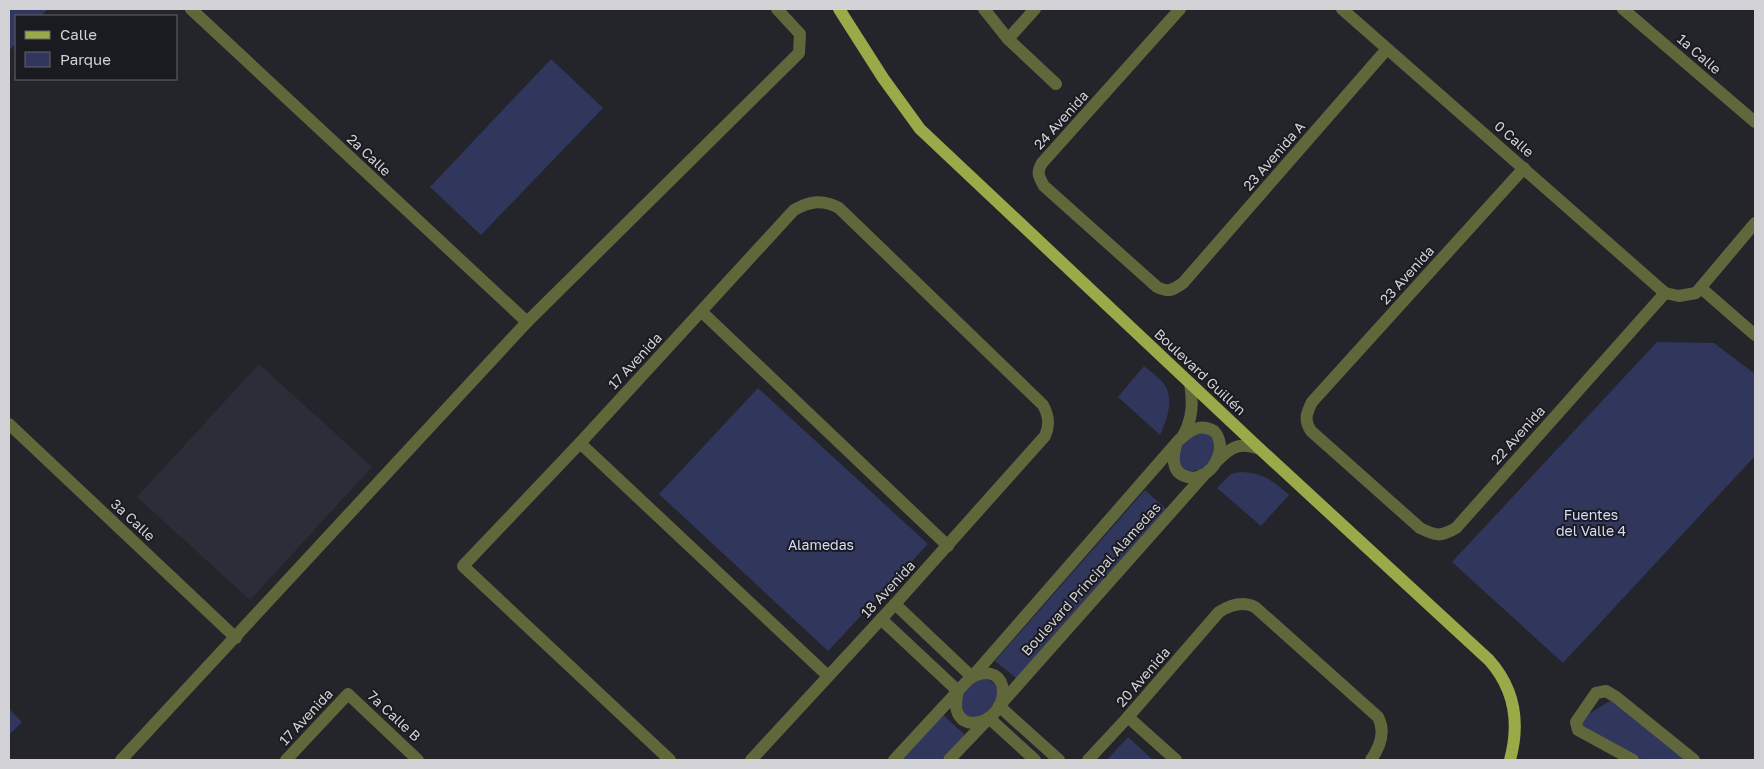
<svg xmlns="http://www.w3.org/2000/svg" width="1764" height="769" viewBox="0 0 1764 769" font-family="'Golos Text',sans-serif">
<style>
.built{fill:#2b2d38}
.green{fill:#30365c}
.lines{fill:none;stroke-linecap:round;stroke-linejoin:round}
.minor{stroke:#60683b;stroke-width:12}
.major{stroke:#9baa49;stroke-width:12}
.labels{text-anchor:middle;stroke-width:4;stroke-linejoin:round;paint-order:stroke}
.street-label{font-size:14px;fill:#d2d2d6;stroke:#1a1b20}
.park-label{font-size:14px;fill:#d4dbfc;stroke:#1a1b20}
</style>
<rect width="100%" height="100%" fill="#24252a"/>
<!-- built -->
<polygon class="built" points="259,364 372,467 250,600 137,497"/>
<!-- green -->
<g class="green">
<polygon points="9,9 48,9 41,16 16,16 16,43 9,51"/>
<polygon points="551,59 603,108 481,235 430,187"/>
<polygon points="1657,342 1714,343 1755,374 1755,456 1563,663 1452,562"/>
<path d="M1144,366C1151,372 1160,378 1165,385C1174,400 1167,420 1160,435L1118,397Z"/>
<polygon points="758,388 928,544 828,651 659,494"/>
<path d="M1203,433L1209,434L1217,445L1210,464C1199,470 1191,475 1180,466C1180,461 1178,454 1179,449C1181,441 1196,434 1203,433Z"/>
<path d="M1240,472C1262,472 1273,481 1289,495L1261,526L1217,488L1231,474Z"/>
<polygon points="1145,490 1166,509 1017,679 995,661"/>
<path d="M985,679L994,682L999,691L994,707L978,718L965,715L960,699C966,689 972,680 985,679Z"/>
<polygon points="1616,697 1694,760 1642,760 1576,722"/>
<polygon points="9,709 22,722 9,735"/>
<polygon points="943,715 965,735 941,760 901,760"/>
<polygon points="1128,737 1153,760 1107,760"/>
</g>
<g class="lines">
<!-- minor -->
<g class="minor">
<polyline points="191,9 527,322"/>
<polyline points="984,9 1008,39 1056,84"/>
<path d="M1180,9L1042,163C1036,173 1039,177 1044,186L1157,287C1169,293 1173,290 1183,283L1387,49"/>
<polyline points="1342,9 1665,293"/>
<polyline points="1623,9 1755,122"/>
<polyline points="1008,39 1035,9"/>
<path d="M1524,168L1312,402C1306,414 1304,420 1311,431L1420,528C1436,536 1440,537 1456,528L1665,293L1679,296L1696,293L1755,223"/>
<polyline points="1701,288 1755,335"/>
<polyline points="702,312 948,546"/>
<polyline points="9,424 236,638"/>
<path d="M1183,436C1193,418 1193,402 1190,383"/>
<polyline points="580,443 828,676"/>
<path d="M1217,461C1232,446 1240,442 1260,449"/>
<path d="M895,604L972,677L1179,440C1190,430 1200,423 1214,431C1227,445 1217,470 1200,476C1196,478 1192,478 1188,477C1172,474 1172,458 1176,445"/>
<polyline points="881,619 958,691"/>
<polyline points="1128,717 1176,760"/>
<polyline points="121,760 527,322 799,53 800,34 777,9"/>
<polyline points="286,760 348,694 418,760"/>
<path d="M670,760L463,566L580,443L794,210C810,201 823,199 839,208L1043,405C1049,416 1050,425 1045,436L895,604L751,760"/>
<path d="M894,760L969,679C976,674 986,671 994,675C1000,678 1003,685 1003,692C1002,728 945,738 958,691"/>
<polyline points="949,760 989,718 1035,760"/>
<polyline points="1059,760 999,706 1204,475"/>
<path d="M1088,760L1128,717L1219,612C1230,605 1243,601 1255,607L1378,717C1386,732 1380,747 1371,760"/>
<polyline points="1633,760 1578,730 1576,722 1596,693 1606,691 1616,697 1694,760"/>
</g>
<!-- major -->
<path class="major" d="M839,9L883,78L920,129L1260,449L1489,660C1515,689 1520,723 1510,760"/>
</g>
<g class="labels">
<!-- street labels -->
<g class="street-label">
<text transform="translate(1699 54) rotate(41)" y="5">1a Calle</text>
<text transform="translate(1061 120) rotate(-48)" y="5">24 Avenida</text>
<text transform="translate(1514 139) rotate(41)" y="5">0 Calle</text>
<text transform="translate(369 155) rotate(43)" y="5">2a Calle</text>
<text transform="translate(1274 156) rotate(-49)" y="5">23 Avenida A</text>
<text transform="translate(1407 275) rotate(-48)" y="5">23 Avenida</text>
<text transform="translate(635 361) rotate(-47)" y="5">17 Avenida</text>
<text transform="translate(1200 372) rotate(43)" y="5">Boulevard Guillén</text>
<text transform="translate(1518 435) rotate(-48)" y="5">22 Avenida</text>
<text transform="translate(133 520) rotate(43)" y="5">3a Calle</text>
<text transform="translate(1091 579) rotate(-48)" y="5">Boulevard Principal Alamedas</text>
<text transform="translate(888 589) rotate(-47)" y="5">18 Avenida</text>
<text transform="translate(1143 677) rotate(-49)" y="5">20 Avenida</text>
<text transform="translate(394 716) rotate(43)" y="5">7a Calle B</text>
<text transform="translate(306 717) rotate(-47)" y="5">17 Avenida</text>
</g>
<!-- park labels -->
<g class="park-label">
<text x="1591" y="520">Fuentes<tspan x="1591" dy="16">del Valle 4</tspan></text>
<text x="821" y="550">Alamedas</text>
</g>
</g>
<!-- border -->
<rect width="1764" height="769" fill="none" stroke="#d2d2d6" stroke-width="20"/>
<!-- legend -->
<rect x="15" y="15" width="162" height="65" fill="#1a1b20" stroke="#646469"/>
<rect x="25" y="31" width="25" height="8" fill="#9baa49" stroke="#646469"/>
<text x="60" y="40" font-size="15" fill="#d2d2d6">Calle</text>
<rect x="25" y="52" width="25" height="15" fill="#30365c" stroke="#646469"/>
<text x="60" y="65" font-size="15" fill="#d2d2d6">Parque</text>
</svg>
